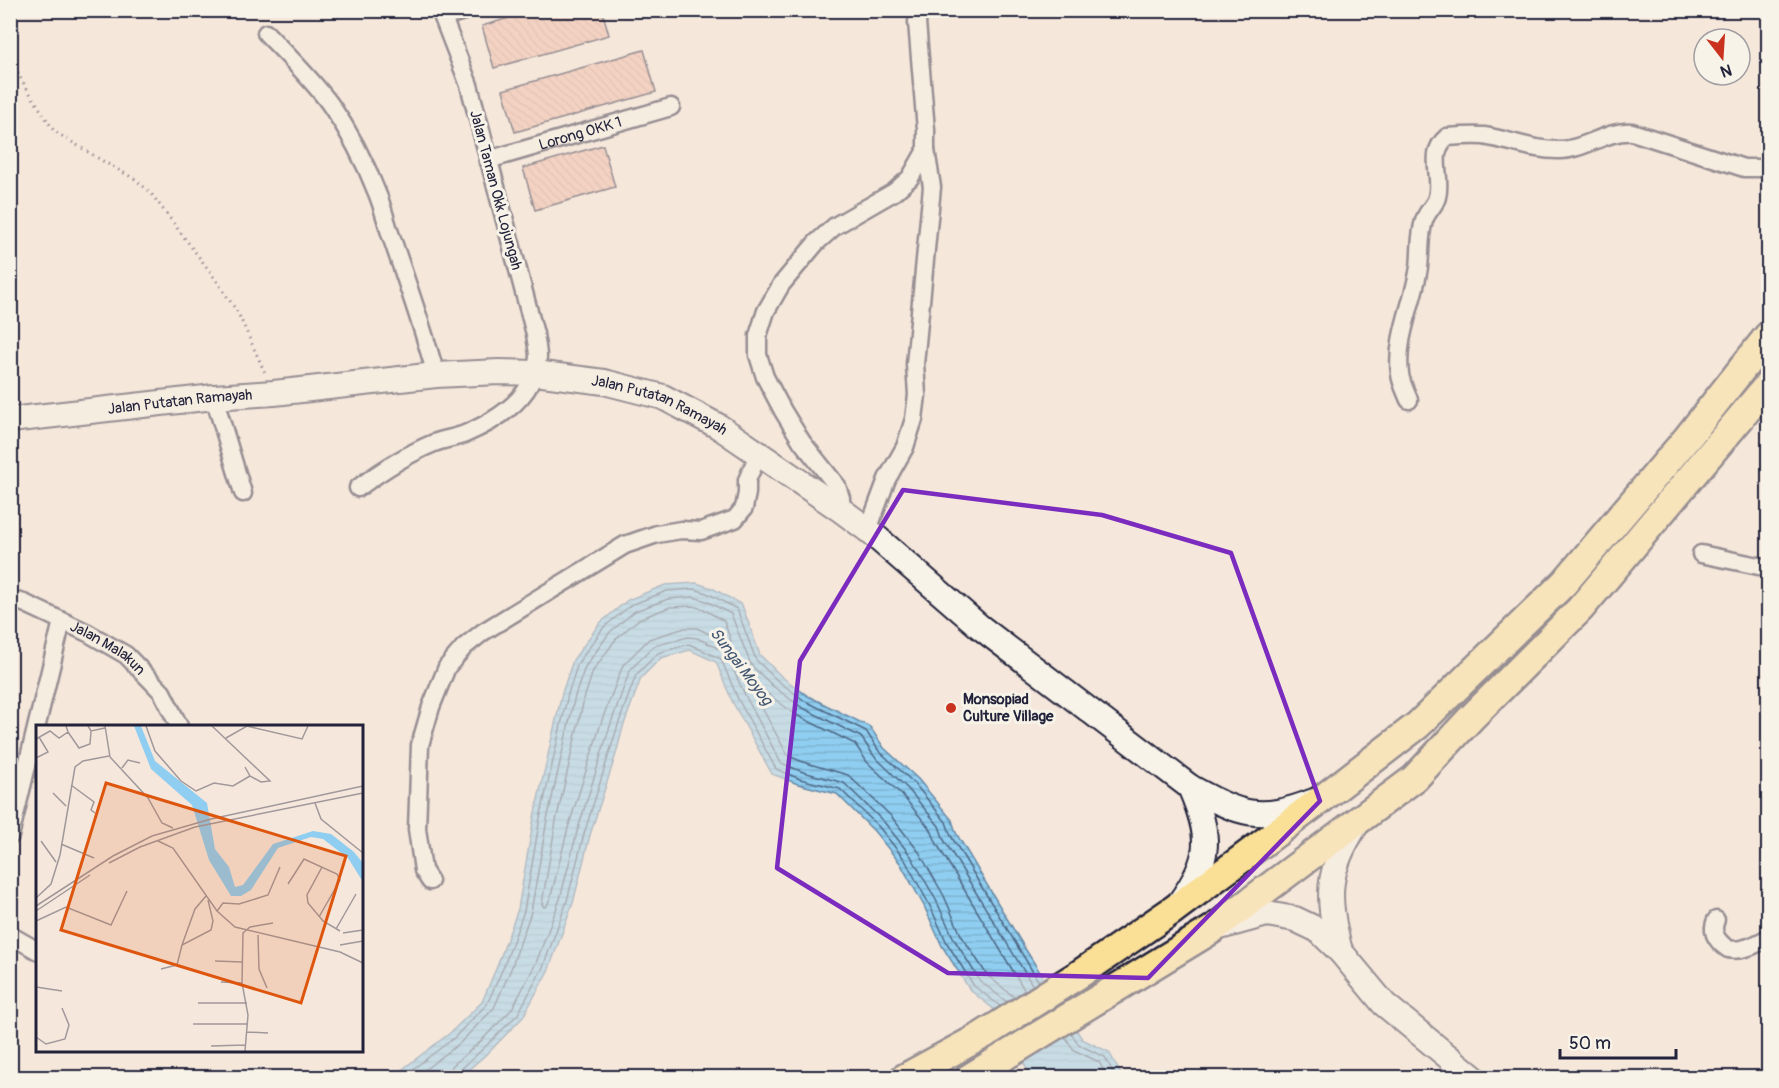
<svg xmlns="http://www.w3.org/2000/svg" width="1779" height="1088" viewBox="0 0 1779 1088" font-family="Pangolin,sans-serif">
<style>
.water{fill:url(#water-rules);stroke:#6489a8;stroke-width:1.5}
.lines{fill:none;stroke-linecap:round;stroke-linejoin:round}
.shore{stroke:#4e6784;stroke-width:1.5}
.building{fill:url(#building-back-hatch);stroke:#22223b;stroke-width:1.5}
.street-casing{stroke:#22223b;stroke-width:21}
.secondary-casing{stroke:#22223b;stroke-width:28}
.primary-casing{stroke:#22223b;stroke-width:32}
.path{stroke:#22223b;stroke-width:3;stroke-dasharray:1.5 4.5;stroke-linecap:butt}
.street{stroke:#f7f3e8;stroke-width:16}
.secondary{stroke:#f7f3e8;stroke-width:24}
.primary{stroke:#fadf96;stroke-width:27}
.marked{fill:none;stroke:#7b2cbf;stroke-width:4.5;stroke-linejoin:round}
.poi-dot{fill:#c8321e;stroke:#f7f3e8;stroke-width:2}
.labels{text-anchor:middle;stroke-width:6;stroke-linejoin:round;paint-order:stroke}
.street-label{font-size:15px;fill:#22223b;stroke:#f7f3e8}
.poi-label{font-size:15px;font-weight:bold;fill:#22223b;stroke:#f7f3e8;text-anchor:start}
.water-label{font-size:16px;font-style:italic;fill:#435672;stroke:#f7f3e8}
.inset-road{fill:none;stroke:#a1989b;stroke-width:1.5}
.view{fill:#de560e;fill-opacity:0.15;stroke:#de560e;stroke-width:3}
.inset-edge{fill:none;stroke:#22223b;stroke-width:3}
</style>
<defs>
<pattern id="water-rules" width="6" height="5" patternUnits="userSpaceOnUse" patternTransform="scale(1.5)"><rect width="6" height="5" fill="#90cef1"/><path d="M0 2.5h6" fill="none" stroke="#7cb1d0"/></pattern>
<pattern id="building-back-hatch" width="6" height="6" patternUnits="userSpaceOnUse" patternTransform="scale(1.5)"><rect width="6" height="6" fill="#efb8a5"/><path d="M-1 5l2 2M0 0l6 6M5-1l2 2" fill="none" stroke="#cd9e8f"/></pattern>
</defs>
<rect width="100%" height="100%" fill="#f5e7db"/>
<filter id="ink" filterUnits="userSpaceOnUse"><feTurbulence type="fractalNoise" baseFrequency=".0167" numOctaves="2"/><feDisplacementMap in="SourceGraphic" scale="12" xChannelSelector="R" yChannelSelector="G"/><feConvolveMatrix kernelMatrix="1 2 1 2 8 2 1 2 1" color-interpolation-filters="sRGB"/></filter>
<g filter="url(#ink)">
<!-- water -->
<polygon class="water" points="696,583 712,588 742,605 760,655 782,677 808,696 870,727 884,748 918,779 952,820 956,833 1024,947 1082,1039 1109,1052 1121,1074 1127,1077 1029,1077 1028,1071 996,1011 970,990 942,946 924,906 900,863 874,831 837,794 798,784 772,774 732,701 716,662 690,650 661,658 641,678 623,727 616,754 590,835 573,903 549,969 523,1017 490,1051 460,1077 391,1078 450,1033 482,1002 498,964 518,909 534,817 562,693 573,660 600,623 628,600 665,585"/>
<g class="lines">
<!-- shore -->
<g class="shore">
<polygon points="693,606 703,609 724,621 731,641 727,643 697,628 685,628 649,639 623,665 602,720 568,828 551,896 547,906 544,907 542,904 556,821 584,699 593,671 616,639 639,619 670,607"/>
<polyline points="1014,997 987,975 961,935 944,896 919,852 891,816 848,775 806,763 788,756 753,691 750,685 751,682 754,681 768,694 796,715 855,744 867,762 902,795 931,830 937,844 1025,991"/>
<polyline points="1071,1033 1079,1045 1105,1057 1116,1078"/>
<polyline points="1065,1037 1074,1050 1099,1062 1108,1078"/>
<polyline points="401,1078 454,1038 487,1004 504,966 524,911 540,818 568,694 578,663 604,627 631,605 667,591 695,589 709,594 737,609 756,660 778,681 805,701 866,731 879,751 914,783 946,822 951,836 1039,982"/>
<polyline points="414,1078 460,1043 494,1008 511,969 531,912 547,820 575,696 585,667 610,632 635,611 668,599 694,597 706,601 731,614 751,665 774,687 801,707 861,737 874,756 908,789 939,826 944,840 1033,986"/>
<polyline points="449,1078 452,1066 481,1041 512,1009 536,963 560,899 577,832 611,723 630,670 654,646 688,637 697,638 722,650 726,654 745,695 781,763 803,772 844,783 884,822 911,856 936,900 954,939 980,981 1007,1002"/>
<polyline points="457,1078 459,1071 486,1046 518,1014 543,967 567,901 584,834 618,725 636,675 658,653 689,644 721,659 738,699 776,769 800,779 840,789 879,827 905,860 929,904 947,943 974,986 1000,1006"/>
</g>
</g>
<!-- building -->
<g class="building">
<polygon points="535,10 602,10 609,35 494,68 482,26"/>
<polygon points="644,50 656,92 515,132 503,90"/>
<polygon points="603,145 615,187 535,210 523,168"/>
</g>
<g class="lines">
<!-- street casing -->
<g class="street-casing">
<g id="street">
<polyline points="444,17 467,10"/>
<path d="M266,33C288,56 311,78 330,104C349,131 365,162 377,193C383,207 386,222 391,236C407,282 423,328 436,375"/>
<path id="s1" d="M488,160L671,107"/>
<polyline points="214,397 243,493"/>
<path d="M1409,400C1406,392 1401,383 1400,374C1395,338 1414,302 1419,267C1421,251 1419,236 1424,221C1426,212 1435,206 1437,197C1443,176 1427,154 1447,137C1459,136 1472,135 1484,136C1510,140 1534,151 1561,150C1586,149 1607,130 1632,132L1744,168H1768"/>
<path d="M358,488C381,471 407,454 434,443C444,439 455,438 465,434C498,420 535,397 538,357C538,350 536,342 535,334L469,85L440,10"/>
<polyline points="841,510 841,498 837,486 802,442 783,411 765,377 758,355 758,336 766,311 781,285 816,243 835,226 894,192 910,178 926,150 926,130 917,22 920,10"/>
<polyline points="868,530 887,479 905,447 914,419 917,395 915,364 932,187 926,150"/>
<polyline points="1701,554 1768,568"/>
<path id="s2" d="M10,599L24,603L88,633L126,655L162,692L179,726"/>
<polyline points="10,836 62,621"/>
<polyline points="430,881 423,870 417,829 420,745 431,707 447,667 464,647 483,632 625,545 657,534 681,530 701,531 735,519 744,508 747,493 747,480 759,453"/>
<path d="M1716,920C1710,933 1718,942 1728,949C1743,952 1756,944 1768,938"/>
<polyline points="10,935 38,951"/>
</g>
</g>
<!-- secondary casing -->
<g class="secondary-casing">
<g id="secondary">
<path id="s3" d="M10,420L214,397L274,393L436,375L499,372L535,373L604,382L663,397L718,426L841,510L868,530L980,627L1190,787C1240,814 1258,823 1314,801"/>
<path d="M1180,902C1212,858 1211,836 1190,787"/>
<polyline points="1220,927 1267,914 1295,919 1318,930 1340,951 1384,1004 1474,1078"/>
<path d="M1340,951C1326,898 1326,871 1356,825"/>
</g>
</g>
<!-- primary casing -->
<g class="primary-casing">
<g id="primary">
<polyline points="904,1078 983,1035 1081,973 1173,910 1327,795 1418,725 1564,583 1688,437 1768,336"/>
<polyline points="969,1078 1213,929 1415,778 1470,719 1580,609 1768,385"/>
</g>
</g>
<!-- path -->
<polyline class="path" points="10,56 21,79 54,131 106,163 135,179 150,192 214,277 238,313 266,375"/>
<!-- street -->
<use href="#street" class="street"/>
<!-- secondary -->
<use href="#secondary" class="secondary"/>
<!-- primary -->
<use href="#primary" class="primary"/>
</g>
</g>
<!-- marked area -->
<path d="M0 0H1779V1088H0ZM903,490L1102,515L1231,553L1320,801L1148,978L948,973L777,868L800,661Z" fill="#f5e7db" fill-opacity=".55" fill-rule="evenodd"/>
<path class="marked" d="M903,490L1102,515L1231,553L1320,801L1148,978L948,973L777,868L800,661Z"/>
<!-- markers -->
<circle class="poi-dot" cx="951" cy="708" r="6"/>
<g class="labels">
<!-- street labels -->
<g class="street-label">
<text dy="5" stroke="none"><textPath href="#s1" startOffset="96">Lorong OKK 1</textPath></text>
<text transform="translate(496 190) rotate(75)" y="5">Jalan Taman Okk Lojungah</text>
<text dy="5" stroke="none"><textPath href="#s3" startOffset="171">Jalan Putatan Ramayah</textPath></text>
<text dy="5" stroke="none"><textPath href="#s3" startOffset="657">Jalan Putatan Ramayah</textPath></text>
<text dy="5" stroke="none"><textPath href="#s2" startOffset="110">Jalan Malakun</textPath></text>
</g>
<!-- poi labels -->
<g class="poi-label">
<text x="963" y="704">Monsopiad<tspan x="963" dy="17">Culture Village</tspan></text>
</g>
<!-- water labels -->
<g class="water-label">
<text transform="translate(742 666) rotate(53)" y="6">Sungai Moyog</text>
</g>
</g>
<!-- overview -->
<g transform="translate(36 725)">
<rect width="327" height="327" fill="#f5e7db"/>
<path d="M98,1H105L119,36L171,78L179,124L193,142L199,162L207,160L237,119L277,106L295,109L318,127L327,138V157L312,133L287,114L275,112L242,123L215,165L205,171H195L173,135L156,80L115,44Z" fill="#90cef1"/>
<path class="inset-road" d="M52,1L55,6L69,3M69,1L74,32L112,73L126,98L137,103M110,1L119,26L145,56L160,66L178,58L197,61L214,51M176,1L234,56L225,57L214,51L209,42M32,7L43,23L54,19L55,6M190,13L211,1L266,14L272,1M0,14L14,6L23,13L32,7L30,1M0,33L12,27L3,12M86,43L92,35L104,38M35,60L58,77L55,85L59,88M17,68L30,81M279,78L285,94L327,128M5,116L20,137M122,116L137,123L181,186L199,202L304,227L327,238M25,119L58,133M73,138L104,122L159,102L327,68M286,142L271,170L272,178L287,196L304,206M252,159L268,134L301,149L304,155L283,192M0,173L15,159L24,130L39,42L47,36L73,31M0,181L77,131L116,111L175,94L327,61M0,186L54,150M181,186L187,178L203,179L232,170L244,142M0,196L30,182L75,200L91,166M300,204L320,169M307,208L327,205M222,210L223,244L231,263M146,220L159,184L170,171M304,220L327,216M179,236L206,237M125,244L141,240L146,220L175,205L177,196L172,175M185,257L206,258M0,262L26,266M162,278H211M157,299H212M211,307L232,308M0,312L10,319L29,314L33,300L26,283M175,321L209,320M209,326L212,290L206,258L207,208L214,202L237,198"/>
<path class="view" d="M70,58L310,131L265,278L25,205Z"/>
<rect width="327" height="327" class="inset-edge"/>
</g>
<!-- margin -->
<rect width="1779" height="1088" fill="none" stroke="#f7f3e8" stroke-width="36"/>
<rect x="18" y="18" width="1743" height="1052" fill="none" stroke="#22223b" stroke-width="2" filter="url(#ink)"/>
<!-- north arrow -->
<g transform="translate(1722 57) rotate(163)"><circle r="28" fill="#f7f3e8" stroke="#a29fa3" stroke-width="1.5"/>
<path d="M0-4.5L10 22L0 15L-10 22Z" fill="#c8321e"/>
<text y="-9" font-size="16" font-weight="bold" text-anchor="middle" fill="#22223b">N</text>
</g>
<!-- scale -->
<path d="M1560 1049v9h116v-9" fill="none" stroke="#22223b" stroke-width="3"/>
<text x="1569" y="1049" font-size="18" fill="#22223b" stroke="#f7f3e8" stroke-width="4.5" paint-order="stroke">50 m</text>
</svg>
